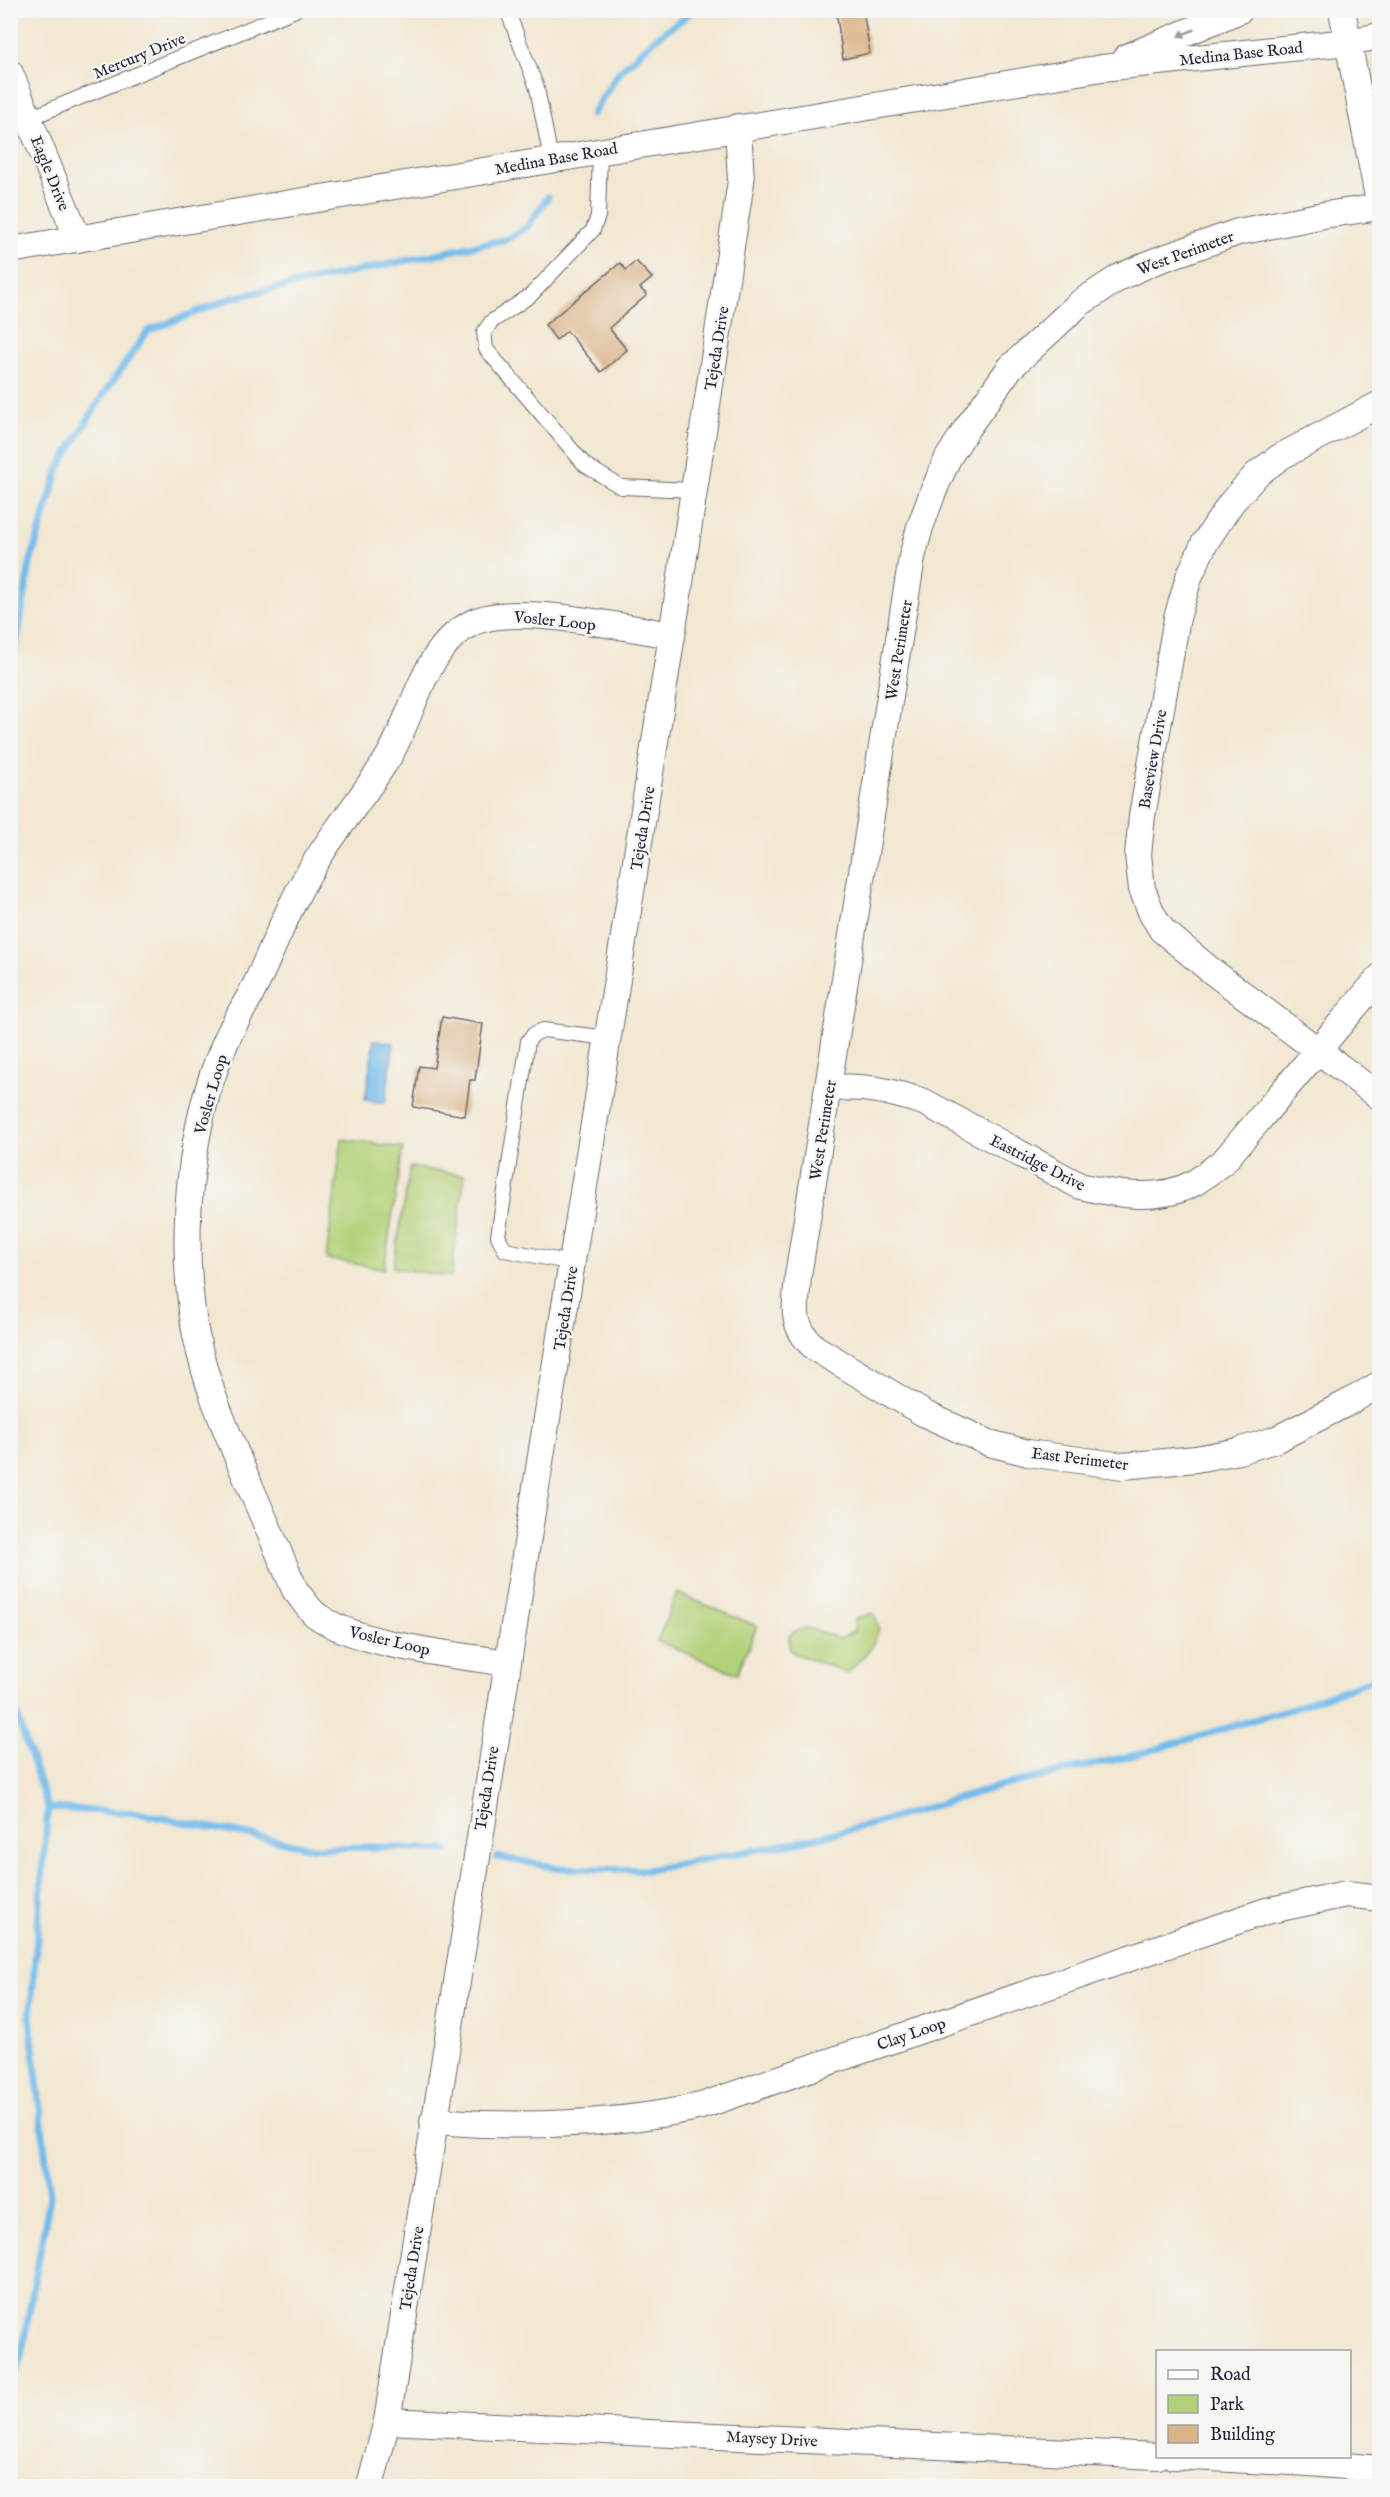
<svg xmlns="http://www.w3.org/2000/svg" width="1390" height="2497" viewBox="0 0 1390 2497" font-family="'IM FELL English',serif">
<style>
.green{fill:#b2d178;stroke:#6a7a5a;stroke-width:1.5}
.water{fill:#73bcec;stroke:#4a6f94;stroke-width:1.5}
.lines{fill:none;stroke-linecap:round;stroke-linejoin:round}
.stream{stroke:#73bcec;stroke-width:7}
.building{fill:#dab386}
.service-casing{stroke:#6b676f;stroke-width:16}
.minor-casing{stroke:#6b676f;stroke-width:28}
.service{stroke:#fff;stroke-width:14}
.minor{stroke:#fff;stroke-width:26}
.oneway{fill:#9c9ca7}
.labels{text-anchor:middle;stroke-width:5;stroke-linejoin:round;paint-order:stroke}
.street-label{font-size:16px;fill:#22223b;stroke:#f6f6f2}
</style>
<rect width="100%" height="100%" fill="#f6f6f2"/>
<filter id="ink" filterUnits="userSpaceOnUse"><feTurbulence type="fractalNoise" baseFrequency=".0167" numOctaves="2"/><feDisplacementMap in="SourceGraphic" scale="12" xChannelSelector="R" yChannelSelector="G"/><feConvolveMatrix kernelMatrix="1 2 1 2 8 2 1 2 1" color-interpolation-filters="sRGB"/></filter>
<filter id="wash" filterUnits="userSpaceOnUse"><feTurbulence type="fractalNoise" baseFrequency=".008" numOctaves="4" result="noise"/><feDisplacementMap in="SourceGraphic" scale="24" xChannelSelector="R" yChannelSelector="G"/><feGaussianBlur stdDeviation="1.35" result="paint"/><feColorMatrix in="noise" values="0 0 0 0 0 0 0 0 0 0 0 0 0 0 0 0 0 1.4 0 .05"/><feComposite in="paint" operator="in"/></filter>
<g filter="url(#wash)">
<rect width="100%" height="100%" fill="#f2e7d0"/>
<!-- green -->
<g class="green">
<polygon points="342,1139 403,1148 384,1269 326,1259"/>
<polygon points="410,1167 465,1175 451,1277 393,1268"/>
<polygon points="677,1593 757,1626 737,1674 657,1641"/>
<path d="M874,1613L879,1628L872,1647L848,1673L795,1654L789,1647V1636C804,1620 822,1633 840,1639L854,1631L855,1618Z"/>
</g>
<!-- water -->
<polygon class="water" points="374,1040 394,1043 385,1103 365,1100"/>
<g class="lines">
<!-- stream -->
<g class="stream">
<polyline points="592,114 619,72 657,37 695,10"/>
<polyline points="10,665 17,641 30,563 59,468 101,398 148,331 235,297 507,239 527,227 548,197"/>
<polyline points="10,1695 48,1808 30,2018 50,2197 19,2367 10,2380"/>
<polyline points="48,1808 137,1813 314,1848 384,1847 447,1850"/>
<polyline points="497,1857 559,1868 647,1870 797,1842 873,1824 1000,1786 1139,1754 1290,1709 1380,1677"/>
</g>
</g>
<g id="blocks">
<!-- building -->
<g class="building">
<polygon points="836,10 863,10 870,53 843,59"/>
<polygon points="636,261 652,278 640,288 647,295 609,328 627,350 601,372 567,331 556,340 545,325 620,263 626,270"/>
<polygon points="442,1017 483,1024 475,1080 470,1080 465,1116 413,1107 419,1066 434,1068"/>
</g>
</g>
</g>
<g filter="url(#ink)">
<use href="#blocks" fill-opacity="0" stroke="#6b676f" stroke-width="1.5"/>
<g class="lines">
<!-- service casing -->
<g class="service-casing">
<g id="service">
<polyline points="507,10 537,88 551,159"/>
<polyline points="10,126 295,10"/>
<polyline points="600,151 598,216 593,230 531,295 491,322 484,332 486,349 585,465 621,487 694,490"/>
<polyline points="573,1263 505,1250 498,1236 528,1041 534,1034 543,1030 608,1038"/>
</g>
</g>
<!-- minor casing -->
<g class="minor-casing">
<g id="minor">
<polyline points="1342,10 1380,207"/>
<polyline points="1127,57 1240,10"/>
<polyline points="10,73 78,239"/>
<path d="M1380,207L1324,215L1238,232L1153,262L1120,277L1080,303L1010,368L967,428L948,458L933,492L920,527L912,557L798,1276C796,1308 789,1324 815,1348L925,1414L989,1443L1028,1453L1123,1466L1196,1459L1239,1451L1277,1439L1351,1401L1380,1384"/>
<polyline points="10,250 1102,68 1348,42 1380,36"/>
<polyline points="1380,404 1280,457 1257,474 1231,503 1204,544 1189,577 1177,618 1142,816 1138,855 1142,889 1152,914 1162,930 1209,969 1380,1097"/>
<path d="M829,1089C861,1084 892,1092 924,1102L1080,1186C1116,1195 1160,1202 1194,1183C1204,1177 1214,1168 1224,1161L1380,977"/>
<path d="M506,1663C453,1654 358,1646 316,1615C308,1609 302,1598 295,1590C277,1549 260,1509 242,1468C220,1416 199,1367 192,1311C181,1228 190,1125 223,1048C232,1025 247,1003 258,980C277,938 294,894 320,855C342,821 368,790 389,756C415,712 423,648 472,623C513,602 624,628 672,635"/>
<path d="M433,2121C518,2128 618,2125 701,2106L1266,1911L1346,1894L1380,1898"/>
<polyline points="387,2421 1158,2456"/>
<polyline points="1173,2456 1310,2463 1380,2469"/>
<polyline points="370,2486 387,2421 672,635 741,181 738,127"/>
</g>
</g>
<!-- service -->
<use href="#service" class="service"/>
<!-- minor -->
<use href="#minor" class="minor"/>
</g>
<!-- one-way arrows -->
<defs><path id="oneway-solid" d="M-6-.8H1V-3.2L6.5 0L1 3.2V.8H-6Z" transform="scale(1.5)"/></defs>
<use class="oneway" href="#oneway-solid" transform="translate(1186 33) rotate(158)"/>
</g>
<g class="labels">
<!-- street labels -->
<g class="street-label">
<text transform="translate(1241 53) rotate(-6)" y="6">Medina Base Road</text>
<text transform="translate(139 55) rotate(-22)" y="6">Mercury Drive</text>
<text transform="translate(556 158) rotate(-10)" y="6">Medina Base Road</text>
<text transform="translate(51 173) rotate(68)" y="6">Eagle Drive</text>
<text transform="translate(1185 252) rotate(-20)" y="6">West Perimeter</text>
<text transform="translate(716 348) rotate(-81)" y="6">Tejeda Drive</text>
<text transform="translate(555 620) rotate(6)" y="6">Vosler Loop</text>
<text transform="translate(898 650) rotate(-81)" y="6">West Perimeter</text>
<text transform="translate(1152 759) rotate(-80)" y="6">Baseview Drive</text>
<text transform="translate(642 828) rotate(-81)" y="6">Tejeda Drive</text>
<text transform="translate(210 1094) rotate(-74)" y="6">Vosler Loop</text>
<text transform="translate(822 1130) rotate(-81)" y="6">West Perimeter</text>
<text transform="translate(1038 1162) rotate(27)" y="6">Eastridge Drive</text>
<text transform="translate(565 1308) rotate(-81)" y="6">Tejeda Drive</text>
<text transform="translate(1080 1458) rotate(7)" y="6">East Perimeter</text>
<text transform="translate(390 1640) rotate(13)" y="6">Vosler Loop</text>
<text transform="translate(486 1788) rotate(-81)" y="6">Tejeda Drive</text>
<text transform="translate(911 2033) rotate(-19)" y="6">Clay Loop</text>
<text transform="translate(411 2268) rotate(-81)" y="6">Tejeda Drive</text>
<text transform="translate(772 2438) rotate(3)" y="6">Maysey Drive</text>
</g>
</g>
<!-- margin -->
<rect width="1390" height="2497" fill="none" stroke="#f6f6f2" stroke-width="36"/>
<!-- legend -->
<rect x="1156" y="2350" width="195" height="108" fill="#f6f6f2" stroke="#a1a1a9" stroke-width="1.5"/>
<rect x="1168" y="2370" width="30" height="9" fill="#ffffff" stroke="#a1a1a9" stroke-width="1.5"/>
<text x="1210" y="2380" font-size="18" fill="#22223b">Road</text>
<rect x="1168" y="2395" width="30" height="18" fill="#b2d178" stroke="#a1a1a9" stroke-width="1.5"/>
<text x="1210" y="2410" font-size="18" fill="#22223b">Park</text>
<rect x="1168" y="2425" width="30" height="18" fill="#dab386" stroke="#a1a1a9" stroke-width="1.5"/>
<text x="1210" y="2440" font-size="18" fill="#22223b">Building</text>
</svg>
